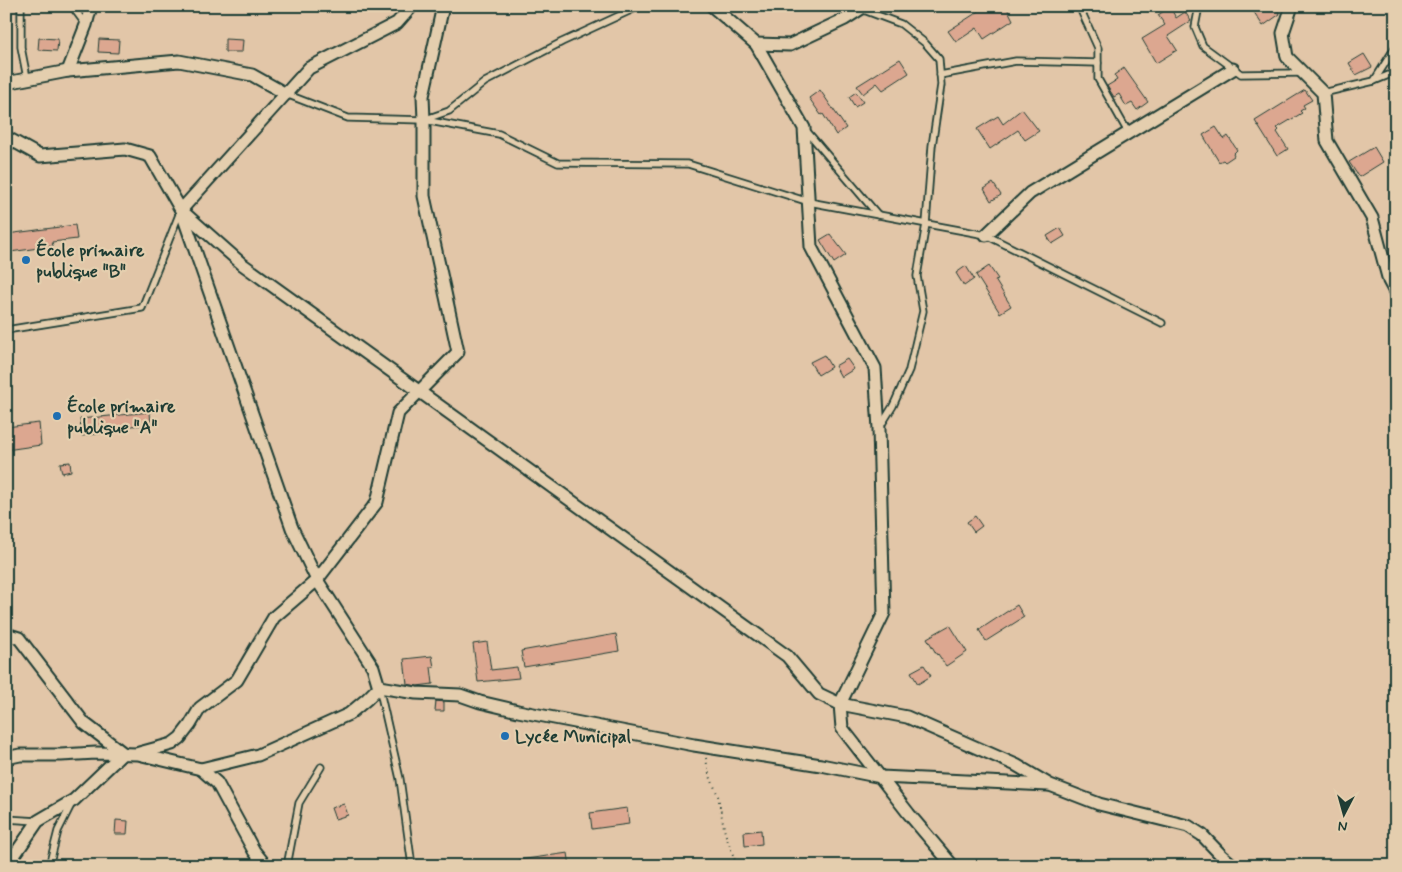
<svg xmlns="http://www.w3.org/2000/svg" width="1402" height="872" viewBox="0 0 1402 872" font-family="Mynerve,sans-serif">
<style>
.building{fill:#dca790;stroke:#1f3d34}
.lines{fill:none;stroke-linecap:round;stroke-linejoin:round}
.lane-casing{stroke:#1f3d34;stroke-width:9}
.street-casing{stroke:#1f3d34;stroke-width:15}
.path{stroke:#1f3d34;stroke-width:2;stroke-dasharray:1 4;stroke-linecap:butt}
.lane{stroke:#e4ceae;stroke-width:5.5}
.street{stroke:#e4ceae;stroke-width:11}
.poi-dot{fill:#1f6fb2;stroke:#e4ceae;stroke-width:2}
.labels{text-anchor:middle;stroke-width:4.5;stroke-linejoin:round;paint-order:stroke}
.poi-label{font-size:18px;font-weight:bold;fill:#1f3d34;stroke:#e4ceae;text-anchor:start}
</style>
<rect width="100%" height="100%" fill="#e2c6a8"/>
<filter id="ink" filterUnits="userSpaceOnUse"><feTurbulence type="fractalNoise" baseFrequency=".02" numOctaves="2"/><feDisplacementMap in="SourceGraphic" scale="10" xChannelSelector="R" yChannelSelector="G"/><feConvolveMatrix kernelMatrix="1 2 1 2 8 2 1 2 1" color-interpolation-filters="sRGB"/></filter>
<g filter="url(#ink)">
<!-- building -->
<g class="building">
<polygon points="987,6 1006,6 1013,20 984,39 977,28 956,42 948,31"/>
<polygon points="1250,6 1274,6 1280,14 1263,26"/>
<polygon points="1170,7 1176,18 1185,12 1191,21 1168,36 1177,50 1156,63 1142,39 1165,25 1158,15"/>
<polygon points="39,38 58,39 57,51 38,50"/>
<polygon points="99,39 119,40 118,53 98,52"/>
<polygon points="225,39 243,40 242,52 225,52"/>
<polygon points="1364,54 1372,67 1356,75 1349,63"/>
<polygon points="900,59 909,73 883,90 877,83 863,94 857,86"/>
<polygon points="1124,68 1148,102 1137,110 1132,103 1126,106 1119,94 1114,97 1107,86 1117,80 1114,75"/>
<polygon points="820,90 846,128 836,135 823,114 821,115 809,98"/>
<polygon points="1305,90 1312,100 1303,105 1305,108 1300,111 1302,113 1277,128 1279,130 1277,132 1288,149 1277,156 1255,121"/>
<polygon points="856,92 863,102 855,107 849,97"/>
<polygon points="1022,109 1039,131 1025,140 1018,130 990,149 977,129 998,116 1003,124"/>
<polygon points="1216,127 1224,139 1228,136 1237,150 1233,154 1234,156 1225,162 1223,160 1219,162 1203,135"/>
<polygon points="1374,147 1383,162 1359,177 1349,162"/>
<polygon points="993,183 1001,195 991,201 984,189"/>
<polygon points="75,225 77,239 52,242 53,246 10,252 7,234"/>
<polygon points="1060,228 1065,236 1052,244 1047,236"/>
<polygon points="830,234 846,255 834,263 820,240"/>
<polygon points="966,266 974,279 964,286 956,273"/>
<polygon points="989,266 998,279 995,280 1011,306 1000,313 976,275"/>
<polygon points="824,355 831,367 818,375 810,362"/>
<polygon points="847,359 854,369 841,377 835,366"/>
<polygon points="150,412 151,425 128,426 128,430 82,436 80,419"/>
<polygon points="39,423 41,445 6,450 6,427"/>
<polygon points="70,462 71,471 62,473 60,463"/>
<polygon points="975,516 982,526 974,532 967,522"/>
<polygon points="1017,605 1024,617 986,641 979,630"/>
<polygon points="950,625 967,652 946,666 938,654 937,655 927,638"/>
<polygon points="616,634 619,651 524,667 521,651"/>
<polygon points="487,642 491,670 517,667 519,678 478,682 473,644"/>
<polygon points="432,656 434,667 431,667 433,684 417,686 407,684 404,659"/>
<polygon points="924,665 931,676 918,684 911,672"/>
<polygon points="436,701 444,702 444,711 435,711"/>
<polygon points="344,804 348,815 335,819 331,808"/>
<polygon points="627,808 629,824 592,829 590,813"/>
<polygon points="116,820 128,821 127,834 115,834"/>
<polygon points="761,830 762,844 745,846 744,832"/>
<polygon points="568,853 570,866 519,866 519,860"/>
</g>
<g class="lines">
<!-- lane casing -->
<g class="lane-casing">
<g id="lane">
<polyline points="21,6 21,47 27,78"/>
<polyline points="72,6 86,25"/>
<polyline points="1079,6 1098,48 1098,79 1129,134"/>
<polyline points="1199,6 1195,27 1203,46 1241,74 1302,73"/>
<polyline points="861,9 901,24 925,43 939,59 941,85 932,146 926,224 917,276 923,311 909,370 893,406 880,427"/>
<polyline points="940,75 1016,61 1098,63"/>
<polyline points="1374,81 1396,72"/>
<polyline points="1323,93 1374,81 1396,46"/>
<polyline points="286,94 348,118 424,120 499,134 558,163 688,164 809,202 986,235 1162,323"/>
<polyline points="426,119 449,111 485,82 562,42 640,6"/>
<polyline points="805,129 878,215"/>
<polyline points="6,330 142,308 180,212"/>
<polyline points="379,687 400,779 412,866"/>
<polyline points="6,819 38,821"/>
<polyline points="49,866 58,831 72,803"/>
<polyline points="287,866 299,803 321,767"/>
</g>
</g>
<!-- street casing -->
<g class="street-casing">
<g id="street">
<polyline points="712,6 756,44 804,128 811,247 875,368 879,429 884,613 840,704 842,728 909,814 953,866"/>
<polyline points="1292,6 1283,33 1287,57 1323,93 1327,141 1372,218 1389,281 1396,294"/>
<polyline points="756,44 790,45 845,19 865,6"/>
<polyline points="68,71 86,25 91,6"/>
<polyline points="6,83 68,71 179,61 252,75 286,94"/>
<polyline points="6,137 40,156 125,149 150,156 181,210 242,264 787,656 819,694 840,704 907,717 1016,765 1050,785 1099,804 1188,826 1202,835 1222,856 1234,866"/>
<polyline points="986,235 1030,193 1233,69"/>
<polyline points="6,634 19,638 84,723 123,753 74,800 38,821 7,866"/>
<polyline points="379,687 416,693 460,695 480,702 518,711 694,745 821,765 881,777 1048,785"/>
<polyline points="139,753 172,744 180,738 190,725 200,708 237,680 274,617 317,580 377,502 398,413 458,352 424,196 424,120 423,96 443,6"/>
<polyline points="6,758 20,755 61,755 96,753 138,754 201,769 258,755 349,714 367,699 379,687 373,667 317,580 292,528 181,210 309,68 397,23 412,6"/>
<polyline points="201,769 217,783 254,851 266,866"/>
</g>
</g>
<!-- path -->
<polyline class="path" points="706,758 708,771 718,796 725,833 737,866"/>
<!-- lane -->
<use href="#lane" class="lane"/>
<!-- street -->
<use href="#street" class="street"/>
</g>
</g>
<!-- markers -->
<g class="poi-dot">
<circle cx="26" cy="260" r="5"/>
<circle cx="57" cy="416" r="5"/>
<circle cx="505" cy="736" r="5"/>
</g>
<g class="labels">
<!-- poi labels -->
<g class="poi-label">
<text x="36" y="256">École primaire<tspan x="36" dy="21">publique "B"</tspan></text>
<text x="67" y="412">École primaire<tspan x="67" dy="21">publique "A"</tspan></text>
<text x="515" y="742">Lycée Municipal</text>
</g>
</g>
<!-- margin -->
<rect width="1402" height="872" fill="none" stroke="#e4ceae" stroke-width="25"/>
<rect x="12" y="12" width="1377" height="847" fill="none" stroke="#1f3d34" stroke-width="2" filter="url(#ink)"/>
<!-- north arrow -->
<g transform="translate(1344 814) rotate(186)" stroke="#e4ceae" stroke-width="4" paint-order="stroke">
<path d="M0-4L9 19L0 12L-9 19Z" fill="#1f3d34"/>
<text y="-8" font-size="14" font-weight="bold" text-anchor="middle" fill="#1f3d34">N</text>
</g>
</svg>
